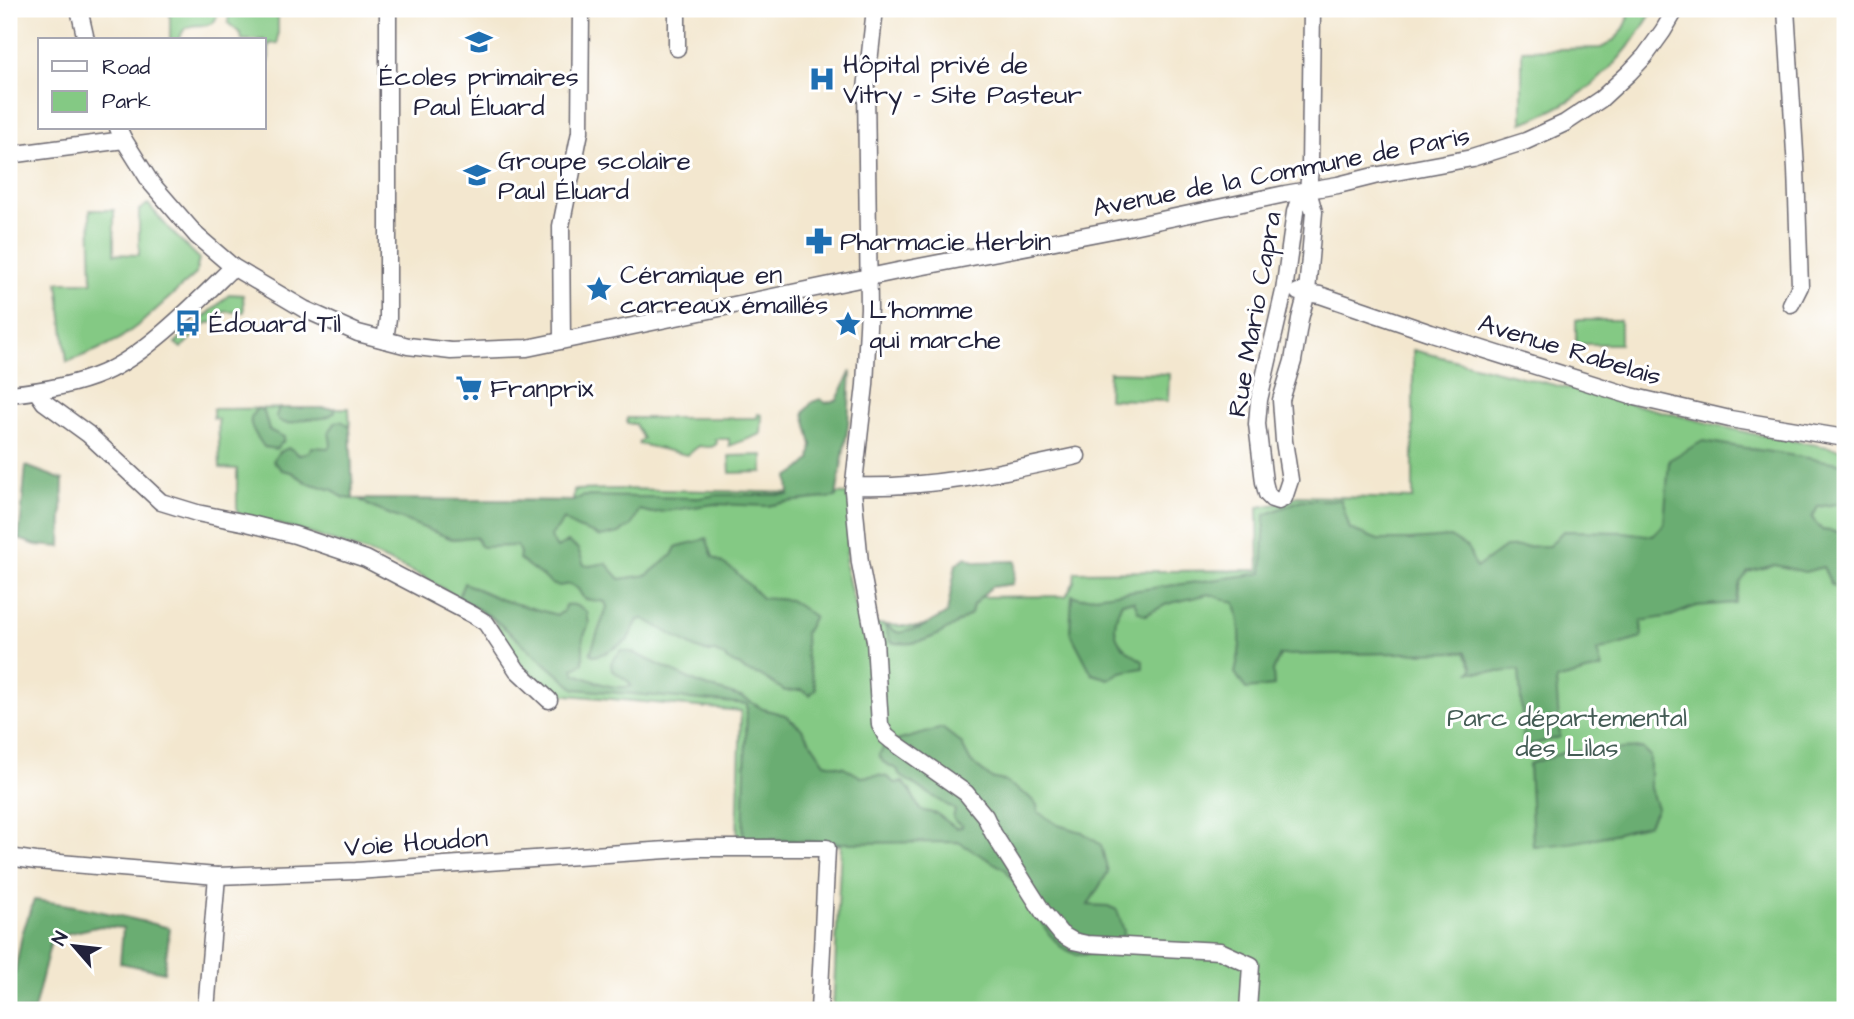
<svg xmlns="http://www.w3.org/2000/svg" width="1854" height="1019" viewBox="0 0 1854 1019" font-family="'Architects Daughter',sans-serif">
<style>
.green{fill:#84c984;stroke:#537660;stroke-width:2}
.forest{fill:#6bad72;stroke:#466856;stroke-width:2}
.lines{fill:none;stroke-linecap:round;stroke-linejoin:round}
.minor-casing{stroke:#6b676f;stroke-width:19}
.minor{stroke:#fff;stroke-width:16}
.labels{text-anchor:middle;stroke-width:6;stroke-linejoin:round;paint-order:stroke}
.poi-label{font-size:26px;fill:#22223b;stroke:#fff;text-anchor:start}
.street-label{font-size:26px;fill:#22223b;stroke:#fff}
.park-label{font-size:26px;fill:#445c55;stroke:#fff}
</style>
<rect width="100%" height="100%" fill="#fff"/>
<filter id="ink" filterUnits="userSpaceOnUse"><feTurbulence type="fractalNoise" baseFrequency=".0143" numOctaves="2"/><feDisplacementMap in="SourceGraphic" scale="14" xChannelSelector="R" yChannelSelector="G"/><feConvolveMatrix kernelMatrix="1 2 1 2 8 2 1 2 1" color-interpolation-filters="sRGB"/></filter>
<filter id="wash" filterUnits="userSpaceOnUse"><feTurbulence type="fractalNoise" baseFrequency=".00686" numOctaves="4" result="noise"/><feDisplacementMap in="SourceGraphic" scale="28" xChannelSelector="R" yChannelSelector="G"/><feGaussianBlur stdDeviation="1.57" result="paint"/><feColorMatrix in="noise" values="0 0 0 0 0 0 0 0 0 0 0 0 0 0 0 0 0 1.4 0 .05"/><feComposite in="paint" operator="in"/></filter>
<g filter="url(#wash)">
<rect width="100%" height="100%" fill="#f3e7cf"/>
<!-- green -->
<g class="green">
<path d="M170,9H217C219,35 193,19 184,30C182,32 180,38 179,40H170Z"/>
<polygon points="235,9 278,9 278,43 269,44 269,62 264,63 264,40 242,40 241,34 228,23 229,13"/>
<path d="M1629,9H1654C1621,65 1584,101 1522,123V50L1601,48C1617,40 1629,28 1629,9Z"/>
<polygon points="148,204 170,230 199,258 196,274 141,323 118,340 97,350 67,362 58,282 92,282 90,210 114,210 114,254 139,255 139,210"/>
<polygon points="230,294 243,295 244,312 223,312 222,322 207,323 181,348 175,343"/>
<rect x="1576" y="320" width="44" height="24"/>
<polygon points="1413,350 1749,433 1845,450 1845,1010 833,1010 841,845 745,845 737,840 741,711 557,694 522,666 493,620 424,577 372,554 299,530 237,513 237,469 220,468 218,419 213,418 213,409 349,408 353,499 573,501 574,490 620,489 850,494 852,511 845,565 852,595 861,623 915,627 939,625 970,597 1066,596 1074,582 1075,572 1259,570 1258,507 1277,504 1298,496 1413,499"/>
<polygon points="1109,372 1169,374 1168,401 1108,399"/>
<path d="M758,414L762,415L761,434L729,446V439H715L717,443C713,449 706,447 699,446L687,455L639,444V442L643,439L635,424H627V418H757Z"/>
<polygon points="763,455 763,472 730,473 729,456"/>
</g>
<!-- forest -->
<g class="forest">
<path d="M851,371L848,426L836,497L787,502L768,506L715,504L652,513L639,510L632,525L619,533L600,537C592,532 586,531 578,528C572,526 569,522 563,519L558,528L551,535L552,540L557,548L568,542L578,549L584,565L589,566L606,563L620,579L647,575L672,555L676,547C686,543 697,543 706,538L713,557L735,571L762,598L790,600L814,616L805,633L806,656L816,689L810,695L802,690L785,691L760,675L746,671L740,666L732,663L725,657L715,652H706L697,649L644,619L638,620L627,641L605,653L595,656L591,654V651L607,607L605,602L584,599L578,589L570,584L559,586L554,585L519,559L520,553L517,546L482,547L479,545L477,538C468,535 461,540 452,539L371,507L359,499L573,501L583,496L699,498L716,495H789L788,477L800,469L810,460L812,445L804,413L812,402L820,399L826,403L837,400Z"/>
<path d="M258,408L264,412L269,430L284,437L283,442L276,449L264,447C256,434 242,421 258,408Z"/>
<path d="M279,408H334L335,412C326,420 318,418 307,419C294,420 293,427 279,421L276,416Z"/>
<polygon points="341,421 350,426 353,499 345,498 339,495 333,490 308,483 291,472 282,470 273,461 278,453 288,448 293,450 298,455 309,452 312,447 328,448 331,444 329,432 336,422"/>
<path d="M1703,441L1845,464V505L1841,503L1818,507L1812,518L1822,530L1845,533V591L1841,592L1831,584L1823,567L1805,572L1775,565L1748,572L1740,583L1735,603L1696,606L1671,616L1641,621L1642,638L1597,651L1602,668L1556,680L1560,737L1524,747L1519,670L1500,672H1470L1473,668L1465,652L1280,655L1273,671L1274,686L1246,689L1235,673C1242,645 1242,631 1235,603L1209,594L1167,604L1145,615L1138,611L1134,601L1122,602C1108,632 1115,645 1143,661V668L1121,672L1109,679L1092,674L1070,632L1072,595L1080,598L1262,573L1265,515L1301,500H1341L1350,529L1378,540H1410L1450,537L1468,548L1476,568L1505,547L1549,546L1563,531L1624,532L1653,536L1664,524L1669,460Z"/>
<polygon points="26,466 63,480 61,547 36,545 19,539"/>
<path d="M966,557L976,562L1016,561L1013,584L991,587L973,605L971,614C947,631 920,649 890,642L885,626L899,633L920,628L947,613L956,564Z"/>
<path d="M464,583L502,600L557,615L563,612L565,605C574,603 580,607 587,612L589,624L583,638V663L573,669L575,674C593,680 612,691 631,686L629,682L612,670L611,663L621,650L634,653L700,684L744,698L763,709L785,715L801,728L825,763L844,767L861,777L878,775L887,777L895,783L903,782L910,790L920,810L937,814L956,828L962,827V825L956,822L953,818L955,810L899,775L898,770L883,762L879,755L884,746L893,742L942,728L961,743L971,762L991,778L1004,781L1028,796L1037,805L1038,812L1058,825L1082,832L1101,845L1108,872L1088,905L1108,906L1117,910L1124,931L1118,948L1098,954L1077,955L1061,947L1049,934L1006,870L958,842L843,843L743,838L747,704L575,689L493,618L458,597Z"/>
<path d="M1642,748L1650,756V788L1657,808L1649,824C1610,836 1573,845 1533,846L1529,764L1565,752Z"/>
<path d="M34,900C80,905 125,917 170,928L164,972L120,963L123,928L101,926L52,937L34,1010H9V972L15,973L22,934Z"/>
</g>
</g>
<g filter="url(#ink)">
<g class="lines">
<!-- minor casing -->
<g class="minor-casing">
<g id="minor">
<polyline points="79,9 86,40"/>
<polyline points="677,9 677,48"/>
<polyline points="875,9 866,89 869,308 865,385 853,491 860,563 875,641 880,725 886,736 892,741 966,793 985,816 993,833 1043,912 1061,934 1073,941 1087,944 1220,951 1251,965 1248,1010"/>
<polyline points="1786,9 1796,169 1800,286 1791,304"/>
<polyline points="118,128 124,140 151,183 197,236 233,267 304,309 358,333 408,346 451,351 527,348 898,271 1123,228 1285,194 1338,185 1374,176 1472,158 1526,141 1565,123 1601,99 1629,73 1645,56 1663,31 1676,9"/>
<polyline points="9,155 124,140"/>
<polygon points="1308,191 1314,212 1307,292 1300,319 1293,361 1281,400 1284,441 1290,480 1284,498 1278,501 1272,499 1267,494 1264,482 1257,424 1259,400 1284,291 1295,212 1299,200"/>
<polyline points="1308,191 1310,168 1312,9"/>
<polyline points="1298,292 1320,295 1431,333 1631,396 1730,419 1845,438"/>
<polyline points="385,340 388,318 388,9"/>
<polyline points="562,340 561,226 580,132 581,9"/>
<polyline points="37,392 44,402 88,434 161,502 197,513 247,523 295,535 366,559 473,615 486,623 517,670 549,700"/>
<path d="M9,394C41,391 73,386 103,373C147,354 198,301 233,267"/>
<path d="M854,486C929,489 1004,472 1077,456"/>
<polyline points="9,857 36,861 217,876 356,871 697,848 827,848 819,1010"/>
<polyline points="206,1010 217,876"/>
</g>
</g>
<!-- minor -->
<use href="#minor" class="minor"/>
</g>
</g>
<!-- icons -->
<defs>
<g id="school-bare" transform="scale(2.1)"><path d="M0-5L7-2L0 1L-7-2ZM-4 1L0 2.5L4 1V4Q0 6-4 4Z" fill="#1f6fb2" stroke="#fff" stroke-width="2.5" paint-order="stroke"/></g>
<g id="hospital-bare" transform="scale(2.1)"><path d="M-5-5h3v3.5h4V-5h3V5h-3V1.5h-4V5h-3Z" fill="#1f6fb2" stroke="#fff" stroke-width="2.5" paint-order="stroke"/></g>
<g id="pharmacy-bare" transform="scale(2.1)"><path d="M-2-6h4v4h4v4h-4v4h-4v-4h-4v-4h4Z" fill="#1f6fb2" stroke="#fff" stroke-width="2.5" paint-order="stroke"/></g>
<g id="sight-bare" transform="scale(2.1)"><path d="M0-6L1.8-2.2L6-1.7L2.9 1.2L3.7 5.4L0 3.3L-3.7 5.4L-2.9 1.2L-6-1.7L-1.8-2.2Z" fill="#1f6fb2" stroke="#fff" stroke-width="2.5" paint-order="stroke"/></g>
<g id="bus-bare" transform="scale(2.1)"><path d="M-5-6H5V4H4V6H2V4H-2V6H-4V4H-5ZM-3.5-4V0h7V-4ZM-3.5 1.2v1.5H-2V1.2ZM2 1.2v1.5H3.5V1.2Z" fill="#1f6fb2" stroke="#fff" stroke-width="2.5" paint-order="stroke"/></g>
<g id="supermarket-bare" transform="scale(2.1)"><path d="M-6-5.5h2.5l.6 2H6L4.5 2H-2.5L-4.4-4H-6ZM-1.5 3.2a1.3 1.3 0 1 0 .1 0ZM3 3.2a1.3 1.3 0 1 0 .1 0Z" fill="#1f6fb2" stroke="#fff" stroke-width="2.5" paint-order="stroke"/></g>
</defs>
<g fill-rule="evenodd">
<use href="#school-bare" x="479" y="42"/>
<use href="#hospital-bare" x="822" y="79"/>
<use href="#school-bare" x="477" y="175"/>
<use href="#pharmacy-bare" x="819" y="241"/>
<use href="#sight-bare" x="599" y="289"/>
<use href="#bus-bare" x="188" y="323"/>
<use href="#sight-bare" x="848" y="324"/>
<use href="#supermarket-bare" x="469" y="388"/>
</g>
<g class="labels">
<!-- poi labels -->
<g class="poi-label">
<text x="843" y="73">Hôpital privé de<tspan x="843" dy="30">Vitry - Site Pasteur</tspan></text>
<text x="479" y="85" text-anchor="middle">Écoles primaires<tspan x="479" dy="30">Paul Éluard</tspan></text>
<text x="498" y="169">Groupe scolaire<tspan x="498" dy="30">Paul Éluard</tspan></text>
<text x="840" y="250">Pharmacie Herbin</text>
<text x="620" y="283">Céramique en<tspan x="620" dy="30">carreaux émaillés</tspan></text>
<text x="869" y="318">L'homme<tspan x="869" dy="30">qui marche</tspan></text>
<text x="209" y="332">Édouard Til</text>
<text x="490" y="397">Franprix</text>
</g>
<!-- street labels -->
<g class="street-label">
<text transform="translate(1281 171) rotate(-11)" y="9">Avenue de la Commune de Paris</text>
<text transform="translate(1254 314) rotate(-80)" y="9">Rue Mario Capra</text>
<text transform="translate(1570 349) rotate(17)" y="9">Avenue Rabelais</text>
<text transform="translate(416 842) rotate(-4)" y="9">Voie Houdon</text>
</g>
<!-- park labels -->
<g class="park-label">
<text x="1567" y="726">Parc départemental<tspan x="1567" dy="30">des Lilas</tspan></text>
</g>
</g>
<!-- margin -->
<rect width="1854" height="1019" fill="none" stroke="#fff" stroke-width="35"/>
<!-- legend -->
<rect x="38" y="38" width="228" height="91" fill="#ffffff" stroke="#a7a7b1" stroke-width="2"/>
<rect x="52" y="61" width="35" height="10" fill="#ffffff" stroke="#a7a7b1" stroke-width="2"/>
<text x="102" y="74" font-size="21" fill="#22223b">Road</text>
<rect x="52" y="91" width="35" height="21" fill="#84c984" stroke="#a7a7b1" stroke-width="2"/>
<text x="102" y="108" font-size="21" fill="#22223b">Park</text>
<!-- north arrow -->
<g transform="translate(74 946) rotate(298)" stroke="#ffffff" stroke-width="5" paint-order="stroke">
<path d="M0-5L12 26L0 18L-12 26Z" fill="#22223b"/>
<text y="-10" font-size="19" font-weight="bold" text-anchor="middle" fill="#22223b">N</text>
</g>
</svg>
